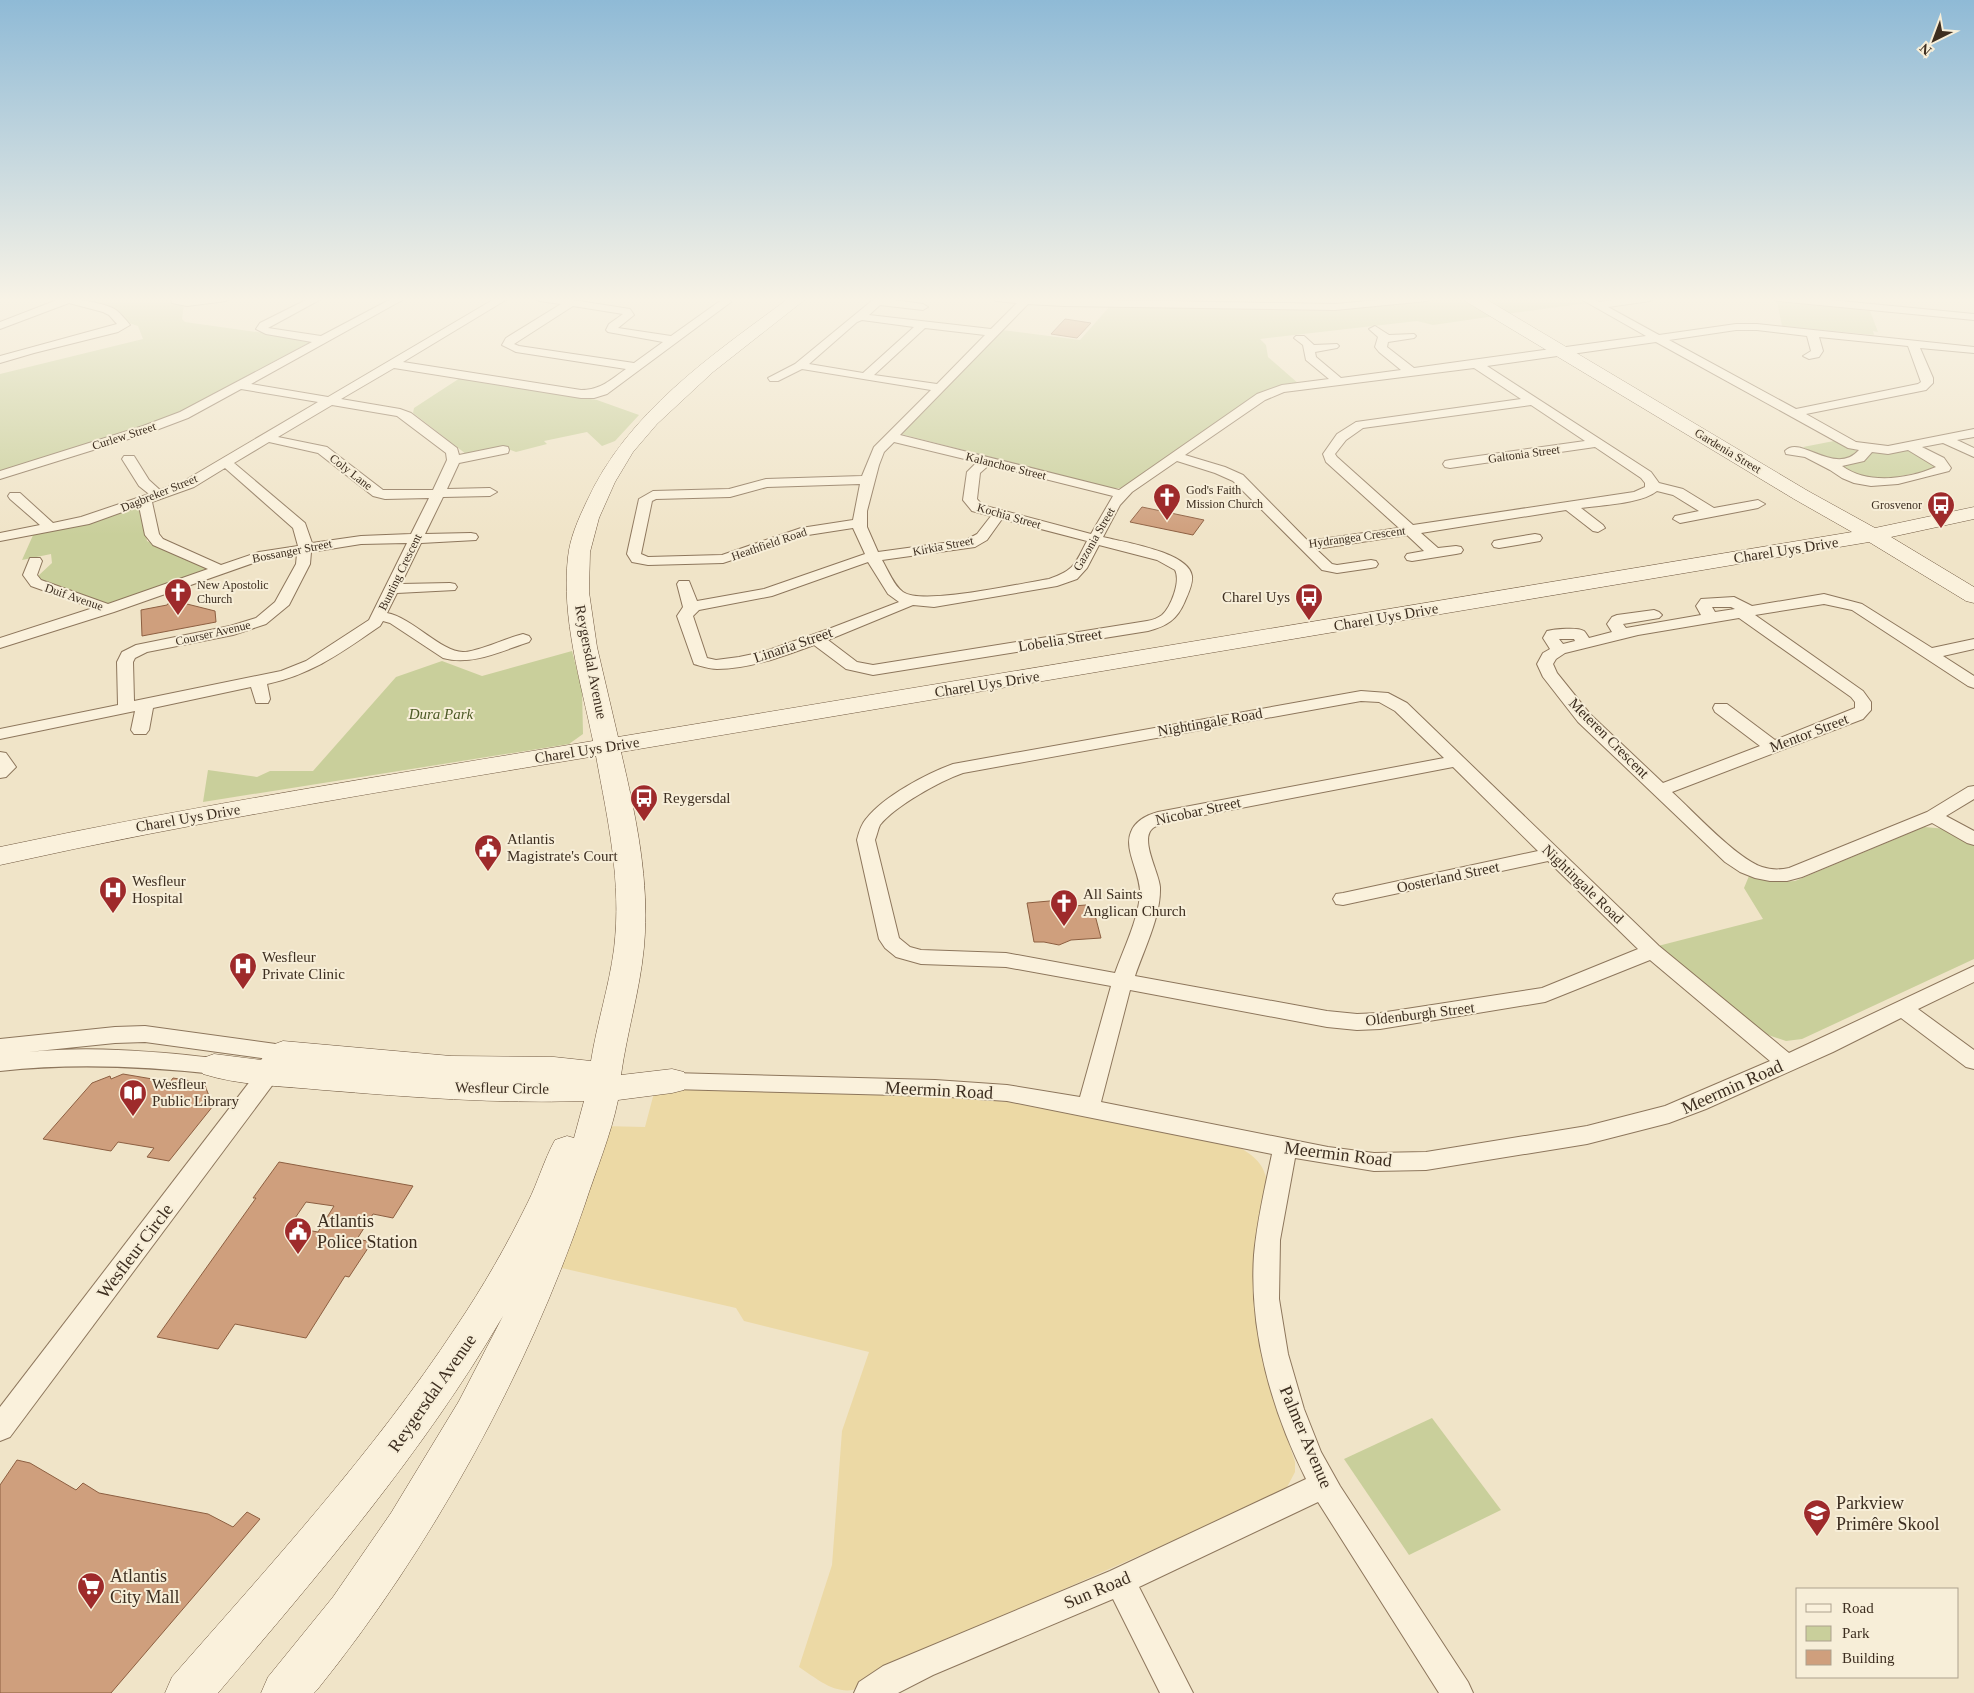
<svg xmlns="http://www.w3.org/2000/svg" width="1974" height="1693" viewBox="0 0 1974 1693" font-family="'Times New Roman',serif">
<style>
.green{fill:#c9cf9b}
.sand{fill:#ecd9a5}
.building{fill:#cf9f7d;stroke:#8d5f41;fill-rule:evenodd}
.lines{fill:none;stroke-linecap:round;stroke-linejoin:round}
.street-casing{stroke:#8d765c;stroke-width:2}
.secondary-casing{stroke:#6f573f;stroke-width:1}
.street{fill:#faf1dc;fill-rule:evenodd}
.secondary{fill:#faf1dc;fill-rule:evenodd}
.labels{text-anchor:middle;stroke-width:4;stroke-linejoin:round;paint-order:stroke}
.far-street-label{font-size:12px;fill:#3d2e20;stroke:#f7eed8}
.far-poi-label{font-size:12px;fill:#3d2e20;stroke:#f7eed8;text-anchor:start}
.street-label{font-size:15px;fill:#3d2e20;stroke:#f7eed8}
.poi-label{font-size:15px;fill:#3d2e20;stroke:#f7eed8;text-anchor:start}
.park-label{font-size:15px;font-style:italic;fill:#4d5a26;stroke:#f7eed8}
.near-street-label{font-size:18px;fill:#3d2e20;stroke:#f7eed8}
.near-poi-label{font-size:18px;fill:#3d2e20;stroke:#f7eed8;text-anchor:start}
</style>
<rect width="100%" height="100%" fill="#f0e4c8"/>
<!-- green -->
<g class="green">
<polygon points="67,298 171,298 171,302 184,304 182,319 185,322 307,339 310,342 167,419 0,472 0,374 143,339 138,326 129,323 115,311"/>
<polygon points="1440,298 1468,301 1495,316 1433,325 1417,321 1260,339 1266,345 1268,357 1299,384 1278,387 1262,393 1121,488 1111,488 901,434 1002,330 1080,340 1110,306 1384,305"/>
<polygon points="1484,298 1579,298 1588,303 1506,314"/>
<polygon points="1777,301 1870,311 1878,332 1873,331 1874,335 1782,326"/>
<polygon points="460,378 597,400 639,415 615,441 602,446 587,432 544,441 547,444 516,452 508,449 466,454 413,413 414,408"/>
<path d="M1834,441L1859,452C1843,467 1819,457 1803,447Z"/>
<polygon points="1907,450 1915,452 1937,462 1936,469 1876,481 1842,469 1841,464 1873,452"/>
<polygon points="138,507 142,509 147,541 204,566 206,569 110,605 41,581 38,576 52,563 51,554 22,560 34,533"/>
<polygon points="572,651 582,690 583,734 569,744 203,802 208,770 257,777 270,771 313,771 396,677 442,661 482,676"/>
<polygon points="1924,827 1947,829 1974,844 1974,959 1802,1039 1786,1041 1759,1032 1654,947 1763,919 1744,888 1749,876 1777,882 1795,881"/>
<polygon points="1432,1418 1501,1510 1409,1555 1344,1459"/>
</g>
<!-- sand -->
<path class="sand" d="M655,1089C772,1092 891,1090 1008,1102L1238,1147C1254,1155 1265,1165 1267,1183L1256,1239L1254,1269L1280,1416L1295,1462V1472L1286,1489L1267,1499L915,1655L853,1690C832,1693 816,1678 799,1667L832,1565L842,1431L869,1352L744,1321L736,1308L553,1266L602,1126L645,1127Z"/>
<!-- building -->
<g class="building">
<polygon points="1065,319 1091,323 1077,338 1051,334"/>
<polygon points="1142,507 1204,520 1193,535 1130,522"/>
<polygon points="171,600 215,611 216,622 142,636 141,610 167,605"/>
<polygon points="1072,899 1073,906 1086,905 1088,916 1095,915 1101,938 1071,940 1059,945 1044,942 1034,942 1027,903"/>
<polygon points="123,1074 170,1082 173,1078 204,1083 213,1106 169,1161 147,1157 154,1148 118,1142 111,1151 43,1139 92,1083 110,1076 111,1079"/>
<path d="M279,1162L413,1186L393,1218L373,1214L357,1239L372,1242L349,1277L345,1276L306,1338L235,1324L218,1349L157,1337L256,1198H253ZM306,1202L334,1206L318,1232L289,1227Z"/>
<polygon points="17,1460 30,1463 76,1490 83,1483 99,1493 208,1514 233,1527 247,1512 260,1519 111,1693 0,1693 0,1485"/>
</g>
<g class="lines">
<!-- street casing -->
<g class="street-casing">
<g id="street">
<path d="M55,298C70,298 104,302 116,310C121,314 126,320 130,325L118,332L34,353L0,363V356L117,324L109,315L103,312L69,303L0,329V322L57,300Z"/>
<polygon points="171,298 187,300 231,298 226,301 187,306 172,303"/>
<path d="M310,298H323L268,328L321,336L393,298H406L251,384L328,397L496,298H509L403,362L581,390C601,390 610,380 626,369L516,352L502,345L506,338L561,304L539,301L534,298H560L630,309L634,315L618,328L671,336L720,301V298H730L731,302L607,394L594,398H581L394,368L341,399L400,409L411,413L457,448L459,455L503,446L508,447L509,450L508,453L459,463L447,489L490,488L497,492L490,496L443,497L425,534L471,533L476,534L478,537L476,540L421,543L401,584L450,583L455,584L457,587L455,590L397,593L387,613C413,618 441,652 463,652C478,652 506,638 523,634L529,636L531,639L529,642C501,651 472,666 443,658L390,623L383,621L380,626C342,652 313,674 267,684L270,699L268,703H256L251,687L153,708L149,730L146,734H134L131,730L135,711L0,739V729L118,705L117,662L122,652L136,645L230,626L256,618L275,602L296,564L297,554L262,560L114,612L0,648V638L93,608L31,586L23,575L30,558H40L42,561L37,575L41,580L108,604L208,569L153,545L145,535L139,506L89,524L0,541V533L40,525L10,499L8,496L10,493H20L53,523L81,517L149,494L139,486L122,459L124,456H134L149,480L160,490L184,481L318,402L241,389L188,418L151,432L0,479V471L143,426L180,412L312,342L266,334L256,329L260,323ZM573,306L623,314L609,324L606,330L608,332L663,342L634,363L519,346L514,344ZM332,405L397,416L446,453L447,460L433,490H383L327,447L278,437ZM269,442L318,453L373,496L385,499L429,498L411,534L361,536L312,543L305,523L234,463ZM225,468L293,528L298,546L259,552L221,565L163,539L159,534L152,502L194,487ZM407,543L369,620L306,661L281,671L134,701L133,662L135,658L147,652L233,635L266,624L289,605L310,564L311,552L361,544Z"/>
<path d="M879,298L923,304L928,307L923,310L880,305L869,315L991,329L1017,303L996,301L991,298L1335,304L1401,298H1432L1427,301L1335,310L1064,306L1028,304L900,435L1119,490L1257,394L1282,385L1329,379L1306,360L1303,345L1294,338L1296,336H1304L1314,345L1337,344L1339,346L1337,348L1315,352L1316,357L1341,378L1401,370L1379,352L1375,347L1378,337L1369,329L1375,326L1389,335L1414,334L1416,336L1414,338L1388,342L1387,347L1414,368L1646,336L1579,298H1592L1599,302L1626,298H1655L1650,301L1608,307L1659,335L1736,324H1757L1974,347V353L1920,348L1933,378V383L1926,390L1806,414L1856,442L1888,446L1974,429V437L1957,440L1974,448V457L1943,443L1922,447L1944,458L1951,468L1949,471L1898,484L1871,486L1854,483L1842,478L1830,470L1805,457L1786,454L1785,451C1800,434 1835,477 1859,450L1848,448L1656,342L1487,366L1651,472L1659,483L1683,489L1714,508L1758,500L1765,504L1758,508L1680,523L1673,519L1675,516L1699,511L1673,495L1657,491C1641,504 1601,505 1581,508L1603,525L1605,528L1598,532L1593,531L1566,510L1421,533L1438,548L1456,546L1461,547L1463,550L1461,553L1456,554L1412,561L1407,560L1405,557L1407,554L1424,551L1407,535L1316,549L1332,564L1337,565L1371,560L1376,561L1378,564L1376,567L1371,568L1337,573L1322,570L1233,481L1215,473L1177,461L1132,492L1120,505L1103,537C1123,542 1189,552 1192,576C1193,584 1188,594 1185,601C1177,620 1167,626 1148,631L873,675L846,669L814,645C784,656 749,669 717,669C710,669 701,666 694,664L677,616L683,607L677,584L679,581H689L697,601L764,589L865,554L853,528L808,535L723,563L648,565L632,562L627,554L639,499L653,491L729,489L766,479L862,476L874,447L931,390L802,369L778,381H770L768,378L795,364L874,299ZM862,320L914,327L863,373L809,364L857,322ZM925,328L985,335L937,384L874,375ZM1736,330H1757L1807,336L1811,351L1803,356L1809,359L1819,357L1823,351L1819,337L1908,346L1921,382L1918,384L1796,409L1669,340ZM1474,368L1521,399L1356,422L1337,434L1323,454L1326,462L1399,528L1308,541L1243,475L1225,467L1185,455L1265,400L1284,392ZM1531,405L1585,441L1450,460L1445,461L1443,464L1445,467L1450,468L1595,447L1641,478L1645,483V487L1634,492L1413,525L1337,457L1335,454L1346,440L1363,428ZM894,442L977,462L967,472L963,500L972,511L991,516L977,534L966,540L878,552L867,527V511L879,465L884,452ZM1908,450L1936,467C1908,479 1868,485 1842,466L1864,461L1872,452L1888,454ZM989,465L1113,496L1091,534L982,505L977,499L980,473ZM860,484L853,520L801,528L722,555L648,557L641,554L652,501L656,499L730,497L767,487ZM1002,519L1087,541C1075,564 1075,570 1049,579C1022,583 923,606 903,592C894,586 888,570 882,560L975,547L987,540ZM1099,545L1157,560L1175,570C1181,581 1171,607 1162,615C1158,618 1153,620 1147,621L873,665L857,662L828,640L913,605L934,607L1057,586L1077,579L1087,568ZM868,562L888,594L899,602L826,630L763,652L739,657L716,660L707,658L693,616L699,610L772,596Z"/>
<polygon points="1772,298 1810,298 1974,314 1974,320 1777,301"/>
<polygon points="1535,534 1540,535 1542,538 1540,541 1499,548 1494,547 1492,544 1494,541 1499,540"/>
<path d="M1824,594L1862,604L1932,648L1974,639V649L1943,656L1974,676V688L1968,686L1852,610L1824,604L1755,615L1863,691L1871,702V710L1863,719L1672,792C1694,812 1736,858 1762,867C1771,870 1780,870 1789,868L1927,812L1968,787L1974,786V799L1946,816L1974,831V845L1967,843L1932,823L1802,877L1787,881H1770L1755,878L1740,872L1725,862L1578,722L1543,677L1537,664L1543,653L1550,649L1543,638L1547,631C1554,629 1578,627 1584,631C1586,633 1587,635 1589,638L1612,632L1607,624L1612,617L1617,615L1654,610L1659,612L1662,615L1659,618L1623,624L1626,628L1701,615L1696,606L1701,599L1734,597L1752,606ZM1712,607H1731L1735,609L1715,612ZM1739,618L1851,697L1855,702V708L1775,740L1727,704H1715L1713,708L1715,712L1760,746L1663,783L1590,714L1557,673L1553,664L1556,659L1565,653L1638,635ZM1559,639H1574L1575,641L1563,644Z"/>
<path d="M1361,691L1388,693L1407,703L1659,946L1789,1053L1974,966V982L1918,1009L1974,1050V1069L1966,1067L1901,1018L1833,1052L1706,1109L1669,1123L1587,1144L1426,1170L1374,1171L1295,1158L1280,1240L1279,1299L1288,1354L1304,1409L1321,1452L1340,1486L1468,1682L1473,1693H1439L1318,1502L1139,1587L1193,1693H1160L1113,1599L933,1675L898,1693H854L859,1682L883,1666L1110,1571L1306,1479C1272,1411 1249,1332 1254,1255C1257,1221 1265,1187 1272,1154L1007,1101L935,1096L672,1089L664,1087L661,1081L664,1075L672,1073L935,1080L1007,1085L1080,1097L1111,986L1006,967L921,964L896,957L885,948L879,939L857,840C859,832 861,825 866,819C884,796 926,774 953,764ZM1361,701L1379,702L1395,711L1444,758L1158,812C1147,815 1135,821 1131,832C1123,850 1142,875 1140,896C1137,922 1124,948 1115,973L1006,953L921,950L910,947L899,938L875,840C877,835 878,829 880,825C895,806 940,781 963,773ZM1453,767L1538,851L1343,893L1336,894L1333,899L1336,904L1343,905L1548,861L1638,949L1542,988L1380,1013L1357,1014L1327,1011L1135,976C1144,949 1161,917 1160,887C1159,872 1139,839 1153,828C1156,826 1160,824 1163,823ZM1650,960L1770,1061L1665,1106L1587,1126L1426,1152L1374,1153L1328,1147L1101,1102L1130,990L1327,1027L1357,1030L1380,1029L1545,1002Z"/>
<polygon points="0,752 6,753 16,767 6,777 0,778"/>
<path d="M145,1026L283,1045L291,1047L294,1053L291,1059L283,1061L145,1042L115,1043L28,1052C90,1046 152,1051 214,1058L222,1060L225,1066L222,1072L214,1074C142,1066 72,1063 0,1071V1039L115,1027Z"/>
<polygon points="269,1065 277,1067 280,1073 277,1079 10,1437 0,1441 0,1407 261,1067"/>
</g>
</g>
<!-- secondary casing -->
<g class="secondary-casing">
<path id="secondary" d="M789,298H807L713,372L657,424L633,452L615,482L599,518L590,552L589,592L597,647L618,737L1852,532L1794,499L1465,301L1463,298H1483L1489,301L1808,491L1875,528L1974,507V519L1891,537L1974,587V603L1966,601L1869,542L621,752C636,817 650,881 644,947C640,990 627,1032 621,1075L672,1069L684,1072L688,1081L684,1090L672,1093L618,1100C611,1135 596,1170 585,1204C527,1374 430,1550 317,1690L314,1693H261L268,1677L333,1597L391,1513L459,1401L503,1316C423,1453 320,1573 218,1693H165L172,1677C271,1564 373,1453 456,1327C483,1287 507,1245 528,1202C538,1182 544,1160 555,1140L567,1136L574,1138L584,1101C497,1104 410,1097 323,1090C284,1086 241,1086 203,1074L198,1066L203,1058L214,1054L261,1060L272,1045L283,1041L451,1056L554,1057L591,1061C597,1023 609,987 614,949C622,881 608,822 596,756C397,789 197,821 0,865V847C196,805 395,774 593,741C581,682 561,618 568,557C570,538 578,520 586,503C627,412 711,356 789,298Z"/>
</g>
<!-- street -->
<use href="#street" class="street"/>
<!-- secondary -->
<use href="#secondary" class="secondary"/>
</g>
<!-- sky -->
<linearGradient id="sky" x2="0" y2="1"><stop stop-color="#8fbad6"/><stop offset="0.56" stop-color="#f8f3e6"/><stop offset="1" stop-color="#f8f3e6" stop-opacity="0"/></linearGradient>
<rect width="1974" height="535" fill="url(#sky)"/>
<!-- icons -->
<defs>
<g id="church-pin" transform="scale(1.4375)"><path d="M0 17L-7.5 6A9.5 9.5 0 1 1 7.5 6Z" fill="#9e2a2b" stroke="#f7eed8"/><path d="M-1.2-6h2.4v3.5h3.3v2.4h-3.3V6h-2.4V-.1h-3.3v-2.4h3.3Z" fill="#fff"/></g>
<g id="bus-pin" transform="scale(1.4375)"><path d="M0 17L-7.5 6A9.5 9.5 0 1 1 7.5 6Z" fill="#9e2a2b" stroke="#f7eed8"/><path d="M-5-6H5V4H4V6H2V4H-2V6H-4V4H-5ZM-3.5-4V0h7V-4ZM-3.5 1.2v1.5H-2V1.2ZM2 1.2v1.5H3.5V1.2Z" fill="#fff"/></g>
<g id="civic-pin" transform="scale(1.4375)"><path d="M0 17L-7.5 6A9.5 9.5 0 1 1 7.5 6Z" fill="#9e2a2b" stroke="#f7eed8"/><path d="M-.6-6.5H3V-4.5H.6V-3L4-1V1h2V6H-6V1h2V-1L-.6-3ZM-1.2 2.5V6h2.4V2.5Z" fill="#fff"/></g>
<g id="hospital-pin" transform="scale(1.4375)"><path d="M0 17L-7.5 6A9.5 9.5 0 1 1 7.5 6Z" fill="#9e2a2b" stroke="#f7eed8"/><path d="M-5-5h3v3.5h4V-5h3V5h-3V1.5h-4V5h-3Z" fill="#fff"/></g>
<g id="library-pin" transform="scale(1.4375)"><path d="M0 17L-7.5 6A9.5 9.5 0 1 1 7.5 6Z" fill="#9e2a2b" stroke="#f7eed8"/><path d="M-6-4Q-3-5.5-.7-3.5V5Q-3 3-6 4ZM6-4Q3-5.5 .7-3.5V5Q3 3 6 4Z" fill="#fff"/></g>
<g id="school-pin" transform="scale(1.4375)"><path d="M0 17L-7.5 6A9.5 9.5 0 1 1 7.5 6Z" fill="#9e2a2b" stroke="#f7eed8"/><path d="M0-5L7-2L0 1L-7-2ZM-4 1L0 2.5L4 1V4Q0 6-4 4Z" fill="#fff"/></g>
<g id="supermarket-pin" transform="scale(1.4375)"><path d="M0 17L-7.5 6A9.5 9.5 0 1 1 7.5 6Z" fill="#9e2a2b" stroke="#f7eed8"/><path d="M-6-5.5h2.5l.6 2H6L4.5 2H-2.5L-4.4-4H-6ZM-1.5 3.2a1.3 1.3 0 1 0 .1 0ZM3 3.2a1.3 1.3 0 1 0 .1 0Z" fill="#fff"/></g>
</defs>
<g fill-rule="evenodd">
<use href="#church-pin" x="1167" y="497"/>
<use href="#bus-pin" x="1941" y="505"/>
<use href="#church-pin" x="178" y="592"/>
<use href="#bus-pin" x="1309" y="597"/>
<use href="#bus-pin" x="644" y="798"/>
<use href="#civic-pin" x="488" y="848"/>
<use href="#hospital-pin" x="113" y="890"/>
<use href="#church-pin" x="1064" y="903"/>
<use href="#hospital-pin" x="243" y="966"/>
<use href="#library-pin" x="133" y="1093"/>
<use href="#civic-pin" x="298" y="1231"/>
<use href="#school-pin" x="1817" y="1513"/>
<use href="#supermarket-pin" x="91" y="1586"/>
</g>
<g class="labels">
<!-- far-street labels -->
<g class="far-street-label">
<text transform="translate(124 436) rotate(-18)" y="4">Curlew Street</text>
<text transform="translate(1728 451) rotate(31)" y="4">Gardenia Street</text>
<text transform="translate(1524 454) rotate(-8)" y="4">Galtonia Street</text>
<text transform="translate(1006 466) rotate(14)" y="4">Kalanchoe Street</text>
<text transform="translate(351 472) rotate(38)" y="4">Coly Lane</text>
<text transform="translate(159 493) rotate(-22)" y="4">Dagbreker Street</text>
<text transform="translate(1009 516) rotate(16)" y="4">Kochia Street</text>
<text transform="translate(1357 537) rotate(-8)" y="4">Hydrangea Crescent</text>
<text transform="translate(1094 539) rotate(-60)" y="4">Gazonia Street</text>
<text transform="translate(769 544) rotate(-19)" y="4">Heathfield Road</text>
<text transform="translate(943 546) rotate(-11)" y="4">Kirkia Street</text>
<text transform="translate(292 551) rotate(-11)" y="4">Bossanger Street</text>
<text transform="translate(400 572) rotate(-64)" y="4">Bunting Crescent</text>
<text transform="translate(74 597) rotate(19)" y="4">Duif Avenue</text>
<text transform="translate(213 633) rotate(-13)" y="4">Courser Avenue</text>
</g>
<!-- far-poi labels -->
<g class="far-poi-label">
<text x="1186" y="494">God's Faith<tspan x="1186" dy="14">Mission Church</tspan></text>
<text x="1922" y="509" text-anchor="end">Grosvenor</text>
<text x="197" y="589">New Apostolic<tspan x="197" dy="14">Church</tspan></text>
</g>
<!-- street labels -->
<g class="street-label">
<text transform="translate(1786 550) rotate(-9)" y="5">Charel Uys Drive</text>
<text transform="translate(1386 617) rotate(-10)" y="5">Charel Uys Drive</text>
<text transform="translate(1060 640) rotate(-9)" y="5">Lobelia Street</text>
<text transform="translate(793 645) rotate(-19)" y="5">Linaria Street</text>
<text transform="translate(591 662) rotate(79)" y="5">Reygersdal Avenue</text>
<text transform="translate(987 684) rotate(-9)" y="5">Charel Uys Drive</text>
<text transform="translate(1210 722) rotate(-10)" y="5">Nightingale Road</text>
<text transform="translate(1809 733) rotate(-21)" y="5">Mentor Street</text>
<text transform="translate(1609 738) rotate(45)" y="5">Meteren Crescent</text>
<text transform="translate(587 750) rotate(-9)" y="5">Charel Uys Drive</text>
<text transform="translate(1198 811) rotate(-12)" y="5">Nicobar Street</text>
<text transform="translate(188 818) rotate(-10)" y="5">Charel Uys Drive</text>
<text transform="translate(1448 877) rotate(-12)" y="5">Oosterland Street</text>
<text transform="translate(1583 884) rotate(44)" y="5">Nightingale Road</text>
<text transform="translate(1420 1014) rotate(-7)" y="5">Oldenburgh Street</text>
<text transform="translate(502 1088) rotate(1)" y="5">Wesfleur Circle</text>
</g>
<!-- poi labels -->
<g class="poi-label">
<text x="1290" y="602" text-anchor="end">Charel Uys</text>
<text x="663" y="803">Reygersdal</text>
<text x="507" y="844">Atlantis<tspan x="507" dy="17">Magistrate's Court</tspan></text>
<text x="132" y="886">Wesfleur<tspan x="132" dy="17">Hospital</tspan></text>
<text x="1083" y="899">All Saints<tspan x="1083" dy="17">Anglican Church</tspan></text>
<text x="262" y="962">Wesfleur<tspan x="262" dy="17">Private Clinic</tspan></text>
<text x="152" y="1089">Wesfleur<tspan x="152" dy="17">Public Library</tspan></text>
</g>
<!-- park labels -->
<g class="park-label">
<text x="441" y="719">Dura Park</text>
</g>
<!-- near-street labels -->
<g class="near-street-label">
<text transform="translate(1732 1087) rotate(-24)" y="6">Meermin Road</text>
<text transform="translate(939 1090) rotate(3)" y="6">Meermin Road</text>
<text transform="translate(1338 1154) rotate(7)" y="6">Meermin Road</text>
<text transform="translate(135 1251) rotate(-53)" y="6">Wesfleur Circle</text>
<text transform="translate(432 1393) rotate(-55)" y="6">Reygersdal Avenue</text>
<text transform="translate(1306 1437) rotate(67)" y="6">Palmer Avenue</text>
<text transform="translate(1097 1590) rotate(-23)" y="6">Sun Road</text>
</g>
<!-- near-poi labels -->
<g class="near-poi-label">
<text x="317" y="1227">Atlantis<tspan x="317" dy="21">Police Station</tspan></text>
<text x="1836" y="1509">Parkview<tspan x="1836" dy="21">Primêre Skool</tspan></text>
<text x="110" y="1582">Atlantis<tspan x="110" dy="21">City Mall</tspan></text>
</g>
</g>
<!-- legend -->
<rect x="1796" y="1588" width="162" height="90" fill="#f7eed8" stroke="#ada18e"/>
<rect x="1806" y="1604" width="25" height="8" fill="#faf1dc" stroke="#ada18e"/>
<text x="1842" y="1613" font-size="15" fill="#3d2e20">Road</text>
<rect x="1806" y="1626" width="25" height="15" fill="#c9cf9b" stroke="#ada18e"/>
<text x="1842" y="1638" font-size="15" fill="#3d2e20">Park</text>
<rect x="1806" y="1650" width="25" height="15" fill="#cf9f7d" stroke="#ada18e"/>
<text x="1842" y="1663" font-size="15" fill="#3d2e20">Building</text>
<!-- north arrow -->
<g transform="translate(1934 40) rotate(222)" stroke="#f7eed8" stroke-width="4" paint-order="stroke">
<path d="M0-4L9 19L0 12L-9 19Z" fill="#3d2e20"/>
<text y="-8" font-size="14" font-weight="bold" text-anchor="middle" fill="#3d2e20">N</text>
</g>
</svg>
